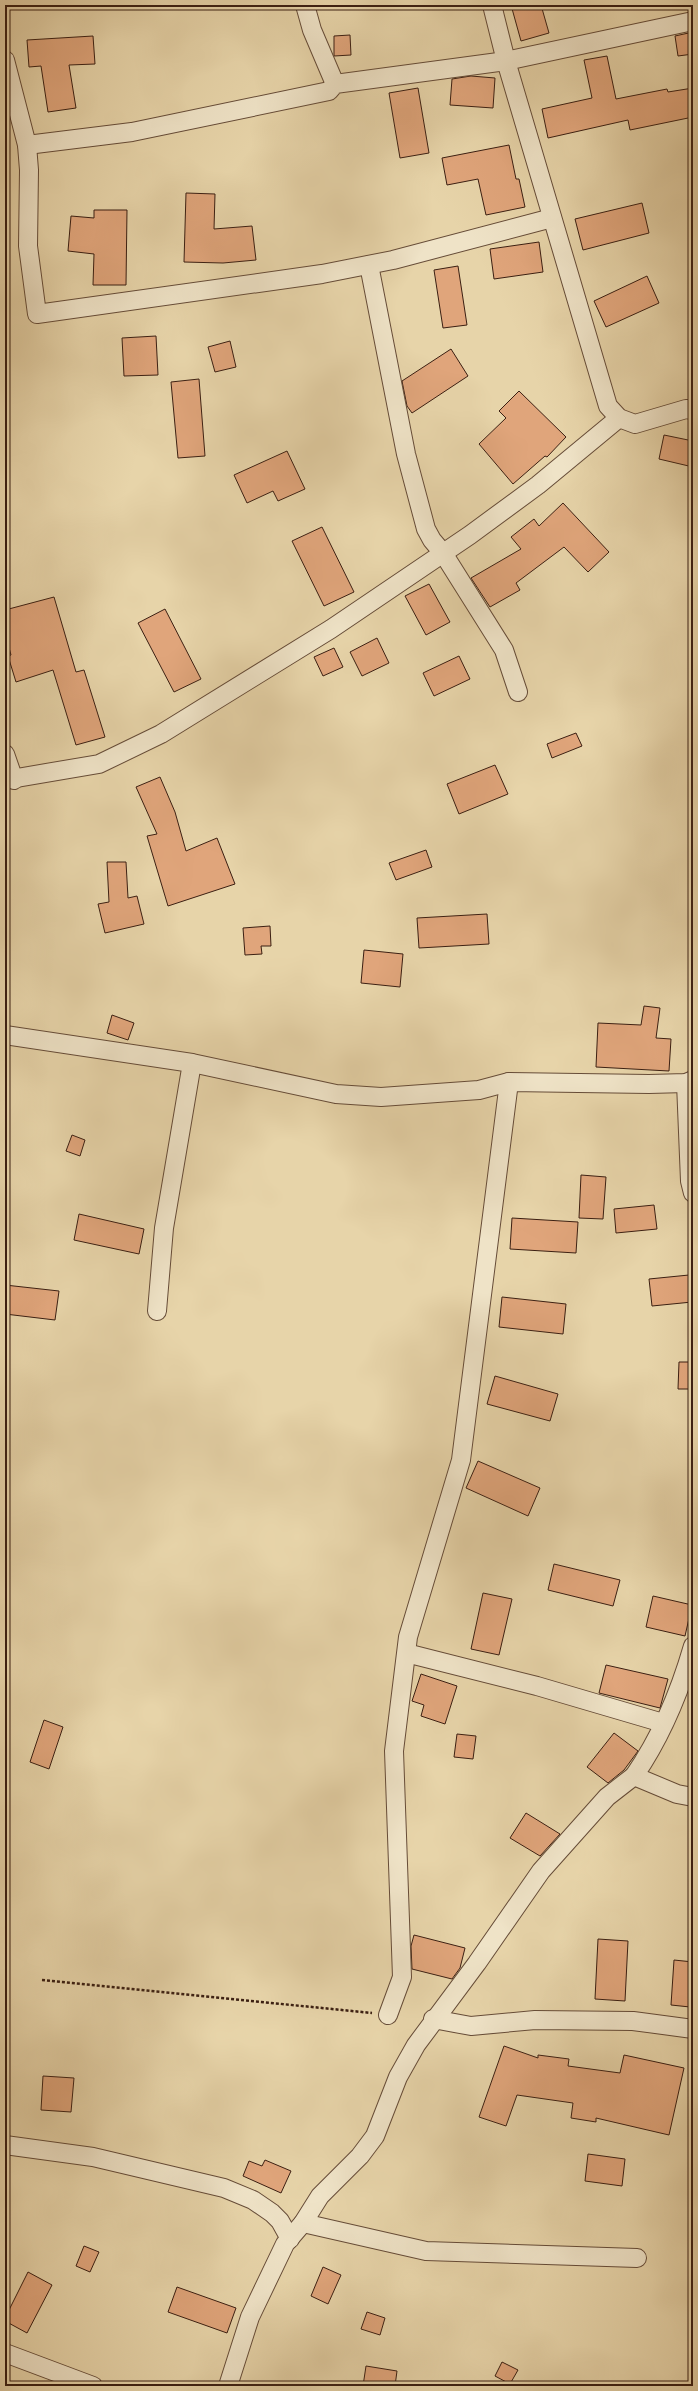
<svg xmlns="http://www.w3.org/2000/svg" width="698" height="2391" viewBox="0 0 698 2391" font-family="'Sorts Mill Goudy',serif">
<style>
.building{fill:#e0a57b;stroke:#3b1f12}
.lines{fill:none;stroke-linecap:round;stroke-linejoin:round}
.minor-casing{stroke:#664c38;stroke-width:20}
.path{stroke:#3b1f12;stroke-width:2.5;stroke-dasharray:3 2;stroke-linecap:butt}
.minor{stroke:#efe3c7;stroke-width:18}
</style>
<rect width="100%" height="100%" fill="#e7d4a9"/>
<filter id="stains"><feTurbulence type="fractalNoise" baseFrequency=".005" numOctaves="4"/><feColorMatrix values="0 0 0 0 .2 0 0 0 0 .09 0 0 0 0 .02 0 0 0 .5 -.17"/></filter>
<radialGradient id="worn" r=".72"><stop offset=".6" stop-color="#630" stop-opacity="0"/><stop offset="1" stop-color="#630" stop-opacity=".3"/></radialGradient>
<!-- building -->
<g class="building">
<polygon points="511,5 541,5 549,33 521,41"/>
<polygon points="693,32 693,54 678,56 675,36"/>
<polygon points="350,35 351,55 334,56 334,36"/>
<polygon points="93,36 95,64 69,65 76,108 48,112 41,66 29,67 27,40"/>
<polygon points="607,56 616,99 667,89 668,92 693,88 693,117 630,130 628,120 548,138 542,109 592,98 584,60"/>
<polygon points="471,76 495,78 493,108 450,105 452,79"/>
<polygon points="418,88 429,153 400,158 389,93"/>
<polygon points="509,145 516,179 519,179 525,207 486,215 478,179 447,185 442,158"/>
<polygon points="186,193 215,194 214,229 252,226 256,260 223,263 184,262"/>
<polygon points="642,203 649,233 583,250 575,219"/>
<polygon points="94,210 127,210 126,285 93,285 94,254 68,251 71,216 94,218"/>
<polygon points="539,242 543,272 494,279 490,249"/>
<polygon points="458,266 467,325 443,328 434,270"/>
<polygon points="647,276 659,303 606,327 594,301"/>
<polygon points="156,336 158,375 124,376 122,338"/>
<polygon points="230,341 236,367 215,372 208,347"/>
<polygon points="451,349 468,376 412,413 407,406 402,381"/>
<polygon points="199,379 205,456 178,458 171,382"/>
<polygon points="519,391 566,437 547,457 545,456 513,484 479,444 506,418 499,411"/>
<polygon points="664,435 693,441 693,467 659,459"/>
<polygon points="287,451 305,489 278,501 273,491 247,503 234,475"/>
<polygon points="563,503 609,552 588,572 564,547 516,583 520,590 490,607 471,578 521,549 511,537 534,519 539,526"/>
<polygon points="322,527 354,592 324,606 292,541"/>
<polygon points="429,584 450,622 426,635 405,596"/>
<polygon points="54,597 76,672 84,670 105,737 76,745 53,670 16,682 8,656 11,655 5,633 5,610"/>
<polygon points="165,609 201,679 174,692 138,623"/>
<polygon points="377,638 389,663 362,676 350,652"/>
<polygon points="334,648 343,667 323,676 314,657"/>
<polygon points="459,656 470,679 434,696 423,673"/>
<polygon points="576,733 582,746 552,758 547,744"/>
<polygon points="495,765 508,794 459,814 447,784"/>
<polygon points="160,777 175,812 186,851 217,838 235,884 168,906 147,836 157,834 136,787"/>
<polygon points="426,850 432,867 396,880 389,863"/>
<polygon points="107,862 126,862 128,898 137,896 144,924 105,933 98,904 109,902"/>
<polygon points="487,914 489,944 419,948 417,918"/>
<polygon points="270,926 271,946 261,946 262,954 245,955 243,928"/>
<polygon points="364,950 403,954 400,987 361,983"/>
<polygon points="644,1006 660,1008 656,1038 671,1039 669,1071 596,1067 598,1023 641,1025"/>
<polygon points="112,1015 134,1023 128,1040 107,1033"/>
<polygon points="72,1135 85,1140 80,1156 66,1151"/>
<polygon points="581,1175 606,1177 603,1219 579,1218"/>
<polygon points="654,1205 657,1229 616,1233 614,1209"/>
<polygon points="79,1214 144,1229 139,1254 74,1240"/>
<polygon points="512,1218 578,1222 576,1253 510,1249"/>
<polygon points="689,1275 692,1302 652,1306 649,1279"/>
<polygon points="5,1285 59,1291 55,1320 5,1314"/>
<polygon points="502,1297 566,1304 563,1334 499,1327"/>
<polygon points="679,1362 693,1362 693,1389 678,1389"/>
<polygon points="495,1376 558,1394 550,1421 487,1404"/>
<polygon points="478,1461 540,1488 528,1516 466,1488"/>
<polygon points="554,1564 620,1580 613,1606 548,1590"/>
<polygon points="483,1593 512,1599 499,1655 471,1649"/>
<polygon points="653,1596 692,1605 685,1636 646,1627"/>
<polygon points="606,1665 668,1679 660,1708 599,1693"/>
<polygon points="421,1674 457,1686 445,1724 421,1716 424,1705 412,1701"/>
<polygon points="44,1720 63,1727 49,1769 30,1762"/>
<polygon points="614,1733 638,1751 624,1770 608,1783 587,1767"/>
<polygon points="457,1734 476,1736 473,1759 454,1757"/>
<polygon points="526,1813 560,1834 540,1856 510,1838"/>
<polygon points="414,1935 465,1948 460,1968 452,1979 412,1969 411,1946"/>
<polygon points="598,1939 628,1941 625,2001 595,1999"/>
<polygon points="674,1960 693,1962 690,2007 671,2005"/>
<polygon points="504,2046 538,2058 538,2055 569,2059 568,2066 620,2073 624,2055 684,2068 669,2135 596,2118 596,2122 571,2118 573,2103 517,2095 506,2126 479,2117"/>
<polygon points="43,2076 74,2078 71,2112 41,2110"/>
<polygon points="588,2154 625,2159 622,2186 585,2181"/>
<polygon points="265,2160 291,2171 281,2193 243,2176 249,2161 262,2166"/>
<polygon points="84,2246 99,2252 90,2272 76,2266"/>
<polygon points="323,2267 341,2275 328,2304 311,2296"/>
<polygon points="28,2272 52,2285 27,2333 5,2321 5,2318"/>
<polygon points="177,2287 236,2308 227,2333 168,2312"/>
<polygon points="367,2312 385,2318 380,2335 361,2329"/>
<polygon points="502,2362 518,2370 510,2384 495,2376"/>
<polygon points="366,2366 397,2371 395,2386 363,2386"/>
</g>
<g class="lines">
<!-- minor casing -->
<g class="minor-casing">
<g id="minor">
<polyline points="305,5 312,30 335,84"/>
<polyline points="492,5 506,61 608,406 619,418 635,424 686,409 693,410"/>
<polyline points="5,60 27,145 29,170 28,246 37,314 322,274 393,260 552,218"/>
<polyline points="27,145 132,132 329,91 335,84 506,61 693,21"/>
<polyline points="369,265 406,454 426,529 432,540 443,553 504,650 518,692"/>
<polyline points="5,754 14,780"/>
<polyline points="5,780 99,764 161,734 331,629 470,535 538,485 619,418"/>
<polyline points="5,1035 192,1063 336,1094 381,1097 479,1090 509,1082 649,1084 686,1083 693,1080"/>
<polyline points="686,1083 690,1181 693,1193"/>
<polyline points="157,1311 164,1228 192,1063"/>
<path d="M693,1646C680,1691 661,1737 634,1776L677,1794L693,1797"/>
<polyline points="414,1655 537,1686 663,1723"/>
<polyline points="388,2015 402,1977 394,1751 408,1637 461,1460 509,1082"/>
<polyline points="433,2019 471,2026 535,2020 633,2021 693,2029"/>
<polyline points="5,2145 93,2157 224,2188 253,2200 272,2213 280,2221 290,2239"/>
<polyline points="303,2223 426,2251 637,2258"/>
<polyline points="5,2353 93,2386"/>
<polyline points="228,2386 250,2317 285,2244 303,2223 320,2196 360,2156 375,2136 398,2077 416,2045 477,1963 541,1871 607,1797 634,1776"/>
</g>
</g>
<!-- path -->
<polyline class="path" points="42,1980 372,2013"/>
<!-- minor -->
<use href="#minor" class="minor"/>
</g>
<!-- margin -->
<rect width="698" height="2391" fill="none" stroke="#e7d4a9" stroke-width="20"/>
<rect x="6" y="6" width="686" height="2379" fill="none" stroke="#3b1f12" stroke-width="2"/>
<rect x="10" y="10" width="678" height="2371" fill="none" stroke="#3b1f12"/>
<rect width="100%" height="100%" filter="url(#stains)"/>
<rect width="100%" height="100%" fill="url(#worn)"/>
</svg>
